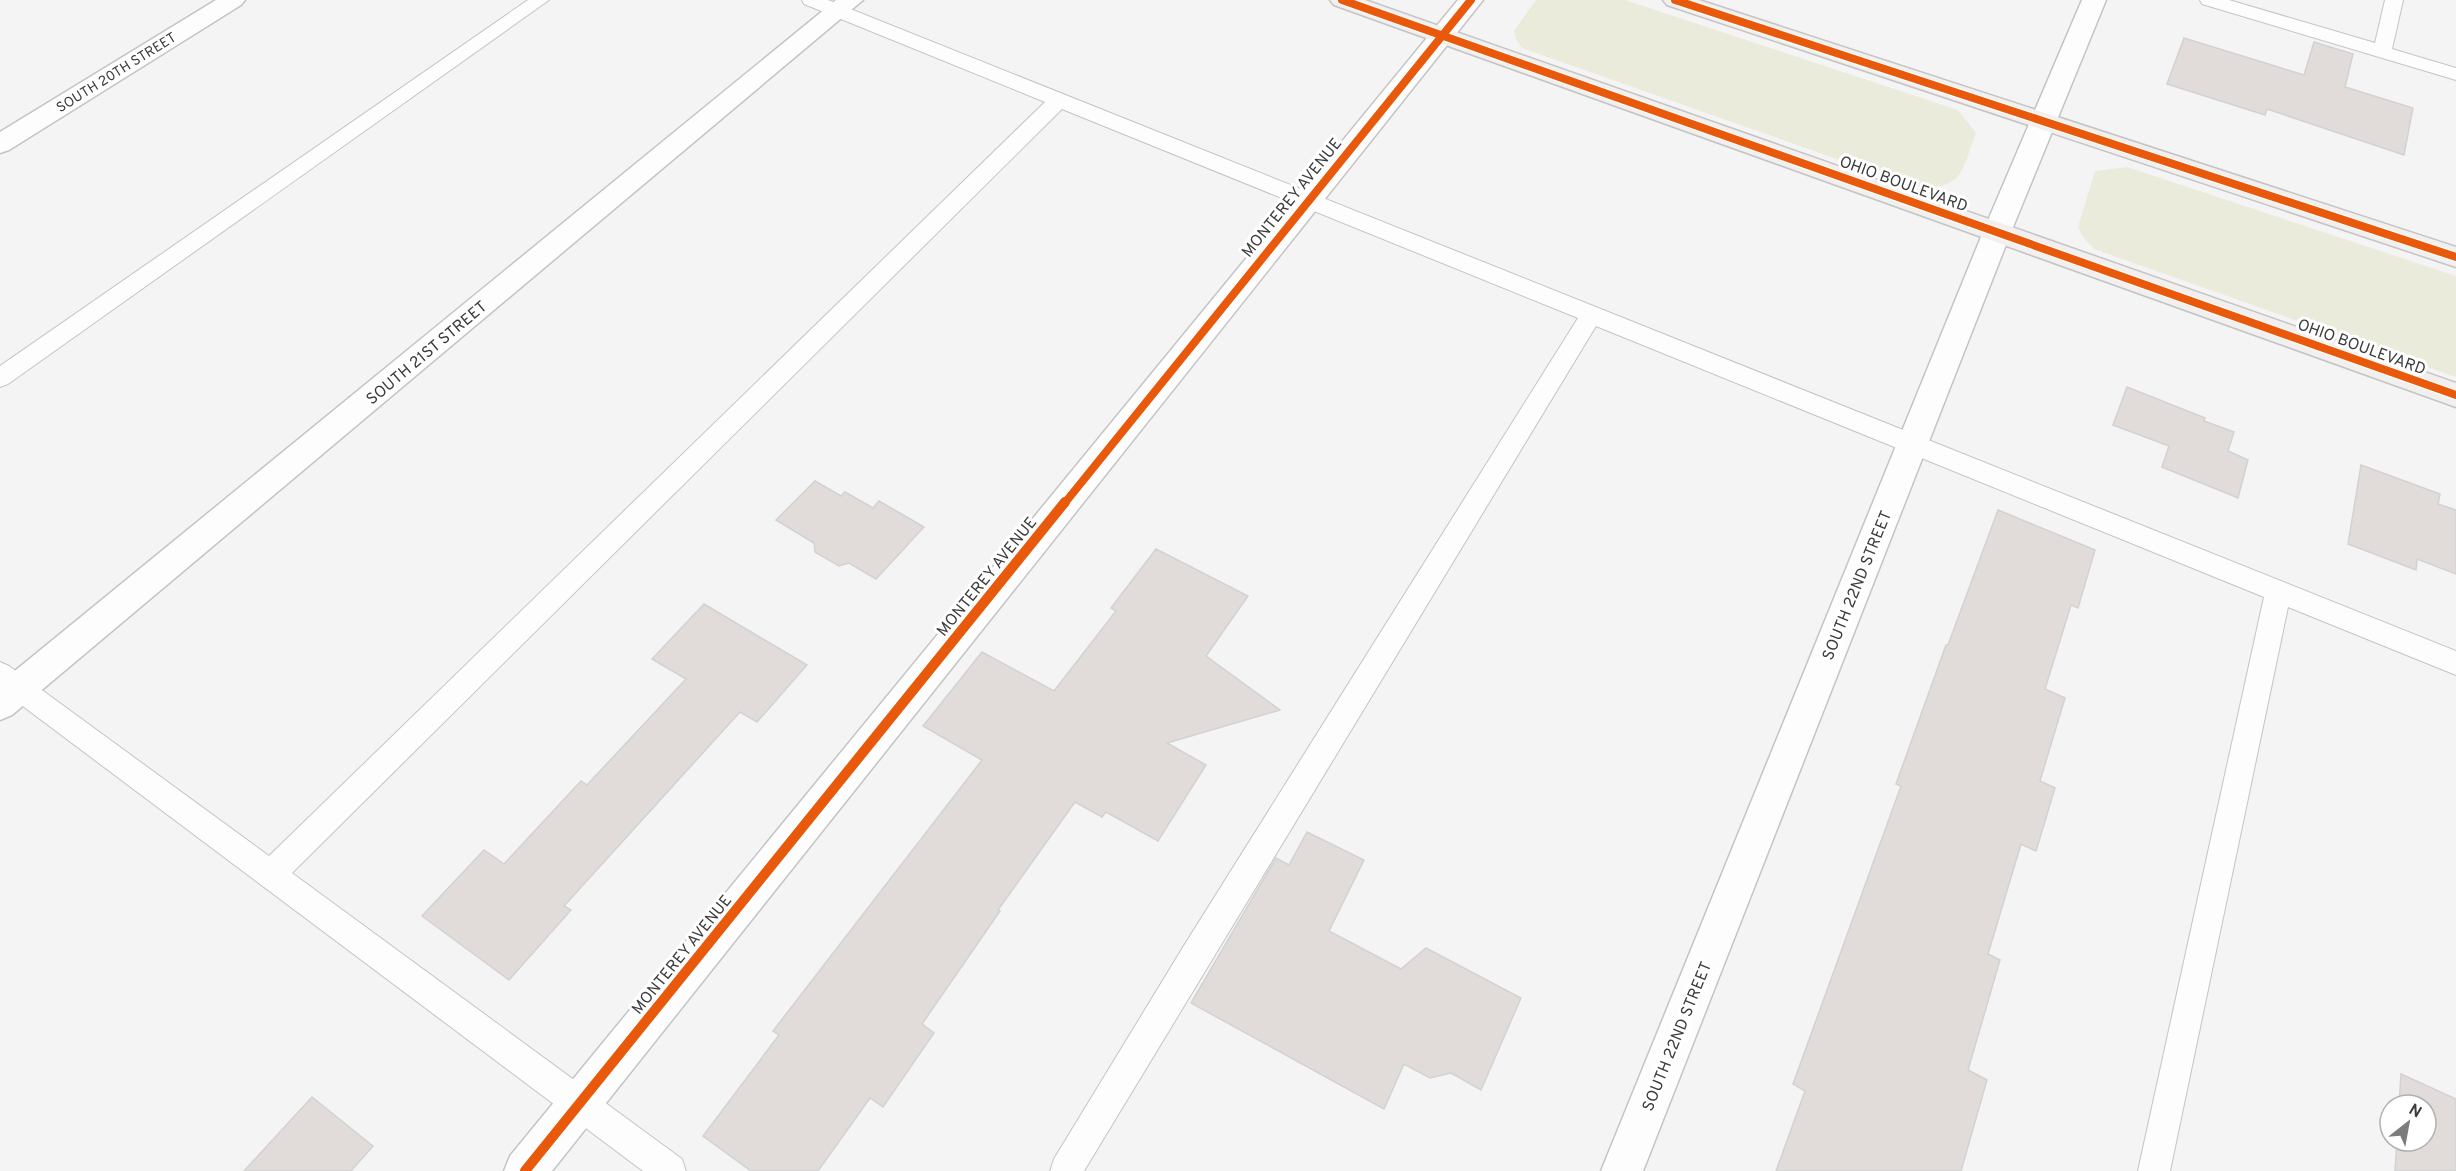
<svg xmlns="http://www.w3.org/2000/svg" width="2456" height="1171" viewBox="0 0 2456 1171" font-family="Overpass,sans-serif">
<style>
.green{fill:#eaebdb}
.building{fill:#e1dcda;stroke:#d2d2d2;stroke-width:1.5}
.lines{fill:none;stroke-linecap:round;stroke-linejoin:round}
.lane-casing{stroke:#c4c4c5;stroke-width:2}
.street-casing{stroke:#c4c4c5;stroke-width:3}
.secondary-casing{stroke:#c4c4c5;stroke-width:3}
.lane{fill:#fdfdfe;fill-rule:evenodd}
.street{fill:#fdfdfe;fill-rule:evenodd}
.secondary{fill:#f1f0ee;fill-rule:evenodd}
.cycleway-far1-casing{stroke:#fff;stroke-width:10}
.cycleway-casing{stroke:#fff;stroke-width:14}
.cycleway-far1{stroke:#e8590c;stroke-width:8}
.cycleway{stroke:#e8590c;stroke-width:10}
.labels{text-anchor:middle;stroke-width:6;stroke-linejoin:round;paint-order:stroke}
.far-street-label{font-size:14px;fill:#3c3c3d;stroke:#fff}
.street-label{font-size:16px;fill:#3c3c3d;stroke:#fff}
</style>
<rect width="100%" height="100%" fill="#f4f4f5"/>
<!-- green -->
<g class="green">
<path d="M1536,0H1625L1958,110L1976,133C1961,171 1964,190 1916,187L1522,48L1516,39L1514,31Z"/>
<polygon points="2127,167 2456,276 2456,377 2094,249 2083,237 2078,227 2095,171"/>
</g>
<!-- building -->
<g class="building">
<polygon points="2184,38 2304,75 2314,42 2353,54 2345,87 2413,108 2404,155 2267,109 2265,115 2167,84"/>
<polygon points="2127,387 2205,418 2204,421 2234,432 2228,451 2248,460 2238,498 2162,467 2169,446 2113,425"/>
<polygon points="2361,465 2440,494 2438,504 2456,510 2456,574 2417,559 2416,570 2348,544"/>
<polygon points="815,481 841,496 845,492 873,508 879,501 924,527 876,579 849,563 839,566 815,552 814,543 776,520"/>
<polygon points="1998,510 2095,550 2078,608 2071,605 2045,689 2065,698 2040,781 2055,788 2036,851 2021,844 1988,954 2000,960 1968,1070 1987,1080 1961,1171 1776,1171 1805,1091 1793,1084 1901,786 1896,784 1946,645 1948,645"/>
<polygon points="1156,549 1248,596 1206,656 1280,710 1167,743 1206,765 1158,841 1106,812 1102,817 1075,802 998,910 1000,911 922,1024 934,1033 883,1107 870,1098 818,1171 751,1171 703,1136 779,1035 773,1031 982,760 923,726 982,652 1054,691 1116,611 1111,608"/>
<polygon points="704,604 807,665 757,722 740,712 564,906 571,910 509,980 422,916 484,850 504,864 581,781 587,785 686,679 652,659"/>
<polygon points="1307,832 1364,860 1329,931 1401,969 1426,948 1521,998 1481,1090 1451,1073 1430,1078 1404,1064 1384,1109 1191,1003 1276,858 1289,865"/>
<polygon points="2401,1074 2456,1099 2456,1171 2395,1171 2397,1141 2426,1141 2426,1105 2399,1105"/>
<polygon points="312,1097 373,1146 351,1171 244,1171"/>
</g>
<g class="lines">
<!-- lane casing -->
<g class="lane-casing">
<g id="lane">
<polygon points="528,0 549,0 8,384 0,387 0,366"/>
<polygon points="802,0 828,0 2456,651 2456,675 2288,607 2170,1171 2138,1171 2264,597 1596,326 1084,1171 1050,1171 1054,1159 1185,944 1578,318 1062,109 292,873 682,1159 686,1171 643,1171 0,689 0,662 9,666 269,856 1045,102 804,4"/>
<polygon points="2200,0 2229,0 2375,43 2385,0 2403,0 2392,49 2456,68 2456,80 2202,4"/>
</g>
</g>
<!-- street casing -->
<g class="street-casing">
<g id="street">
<polygon points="216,0 245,0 241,5 9,150 0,153 0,132"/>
<polygon points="836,0 863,0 12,715 0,720 0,683"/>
<polygon points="1458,0 1483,0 552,1171 504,1171 510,1156"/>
<polygon points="2082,0 2106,0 2011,232 1643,1171 1601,1171 1983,232"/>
</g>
</g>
<!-- secondary casing -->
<g class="secondary-casing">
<g id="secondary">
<polygon points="1330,0 1365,0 2456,383 2456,407 1334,5"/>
<polygon points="1663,0 1699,0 2456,247 2456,267 1667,5"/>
</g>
</g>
<!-- lane -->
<use href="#lane" class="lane"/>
<!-- street -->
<use href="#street" class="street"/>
<!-- secondary -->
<use href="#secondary" class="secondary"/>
<!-- cycleway-far1 casing -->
<g class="cycleway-far1-casing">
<g id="cycleway-far1">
<polyline points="1342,0 2456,395"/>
<polyline points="1675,0 2456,257"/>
<polyline points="1064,504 1471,0"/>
</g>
</g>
<!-- cycleway casing -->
<g class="cycleway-casing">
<polyline id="cycleway" points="525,1171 1065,502"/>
</g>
<!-- cycleway-far1 -->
<use href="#cycleway-far1" class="cycleway-far1"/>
<!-- cycleway -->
<use href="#cycleway" class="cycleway"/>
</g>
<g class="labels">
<!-- far-street labels -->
<g class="far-street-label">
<text transform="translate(116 72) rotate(-32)" y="5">SOUTH 20TH STREET</text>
</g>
<!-- street labels -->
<g class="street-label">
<text transform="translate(1904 183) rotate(20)" y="6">OHIO BOULEVARD</text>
<text transform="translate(1291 197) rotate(-51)" y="6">MONTEREY AVENUE</text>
<text transform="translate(2362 346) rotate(20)" y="6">OHIO BOULEVARD</text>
<text transform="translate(426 352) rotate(-40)" y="6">SOUTH 21ST STREET</text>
<text transform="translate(986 576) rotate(-51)" y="6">MONTEREY AVENUE</text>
<text transform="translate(1856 585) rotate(-68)" y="6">SOUTH 22ND STREET</text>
<text transform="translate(681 954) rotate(-51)" y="6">MONTEREY AVENUE</text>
<text transform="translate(1676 1036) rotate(-68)" y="6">SOUTH 22ND STREET</text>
</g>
</g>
<!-- north arrow -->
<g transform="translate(2408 1123) rotate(31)"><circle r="28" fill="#ffffff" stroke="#b1b1b1" stroke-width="1.5"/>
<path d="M0-4.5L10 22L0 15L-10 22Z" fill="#7c7c7d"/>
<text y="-9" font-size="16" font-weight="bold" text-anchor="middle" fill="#3c3c3d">N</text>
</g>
</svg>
